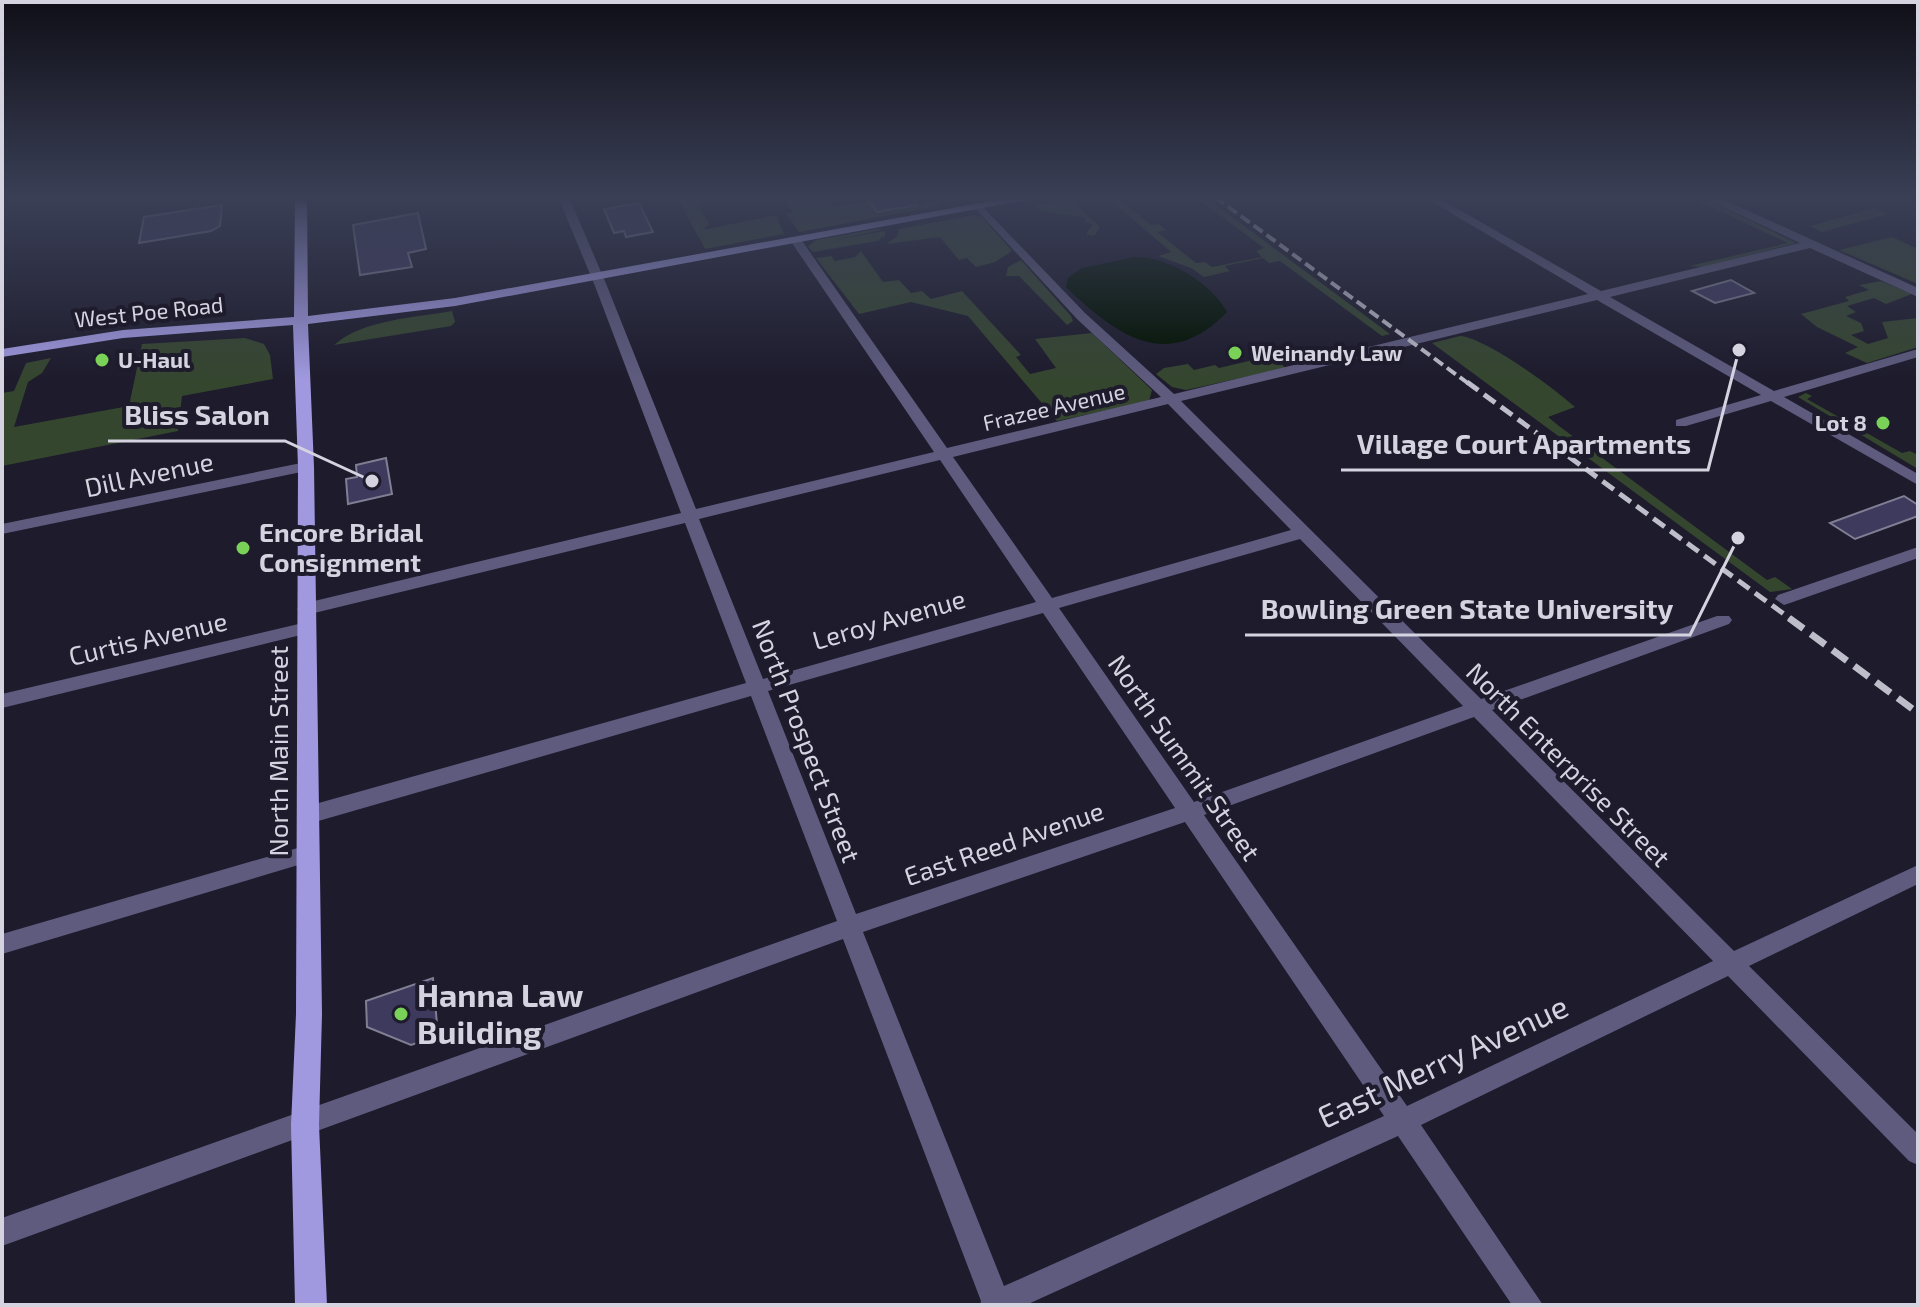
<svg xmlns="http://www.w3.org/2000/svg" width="1920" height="1307" viewBox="0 0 1920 1307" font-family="'Exo 2',sans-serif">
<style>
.green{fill:#35462f}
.water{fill:#011200}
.building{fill:#3e3a5e;stroke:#7f7e93;stroke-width:2}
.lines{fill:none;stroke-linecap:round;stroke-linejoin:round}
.minor{fill:#5e5b7e;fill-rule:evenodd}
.major{fill:#a099e0;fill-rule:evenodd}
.rail-far2{stroke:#bebdca;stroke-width:4;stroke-dasharray:11 5;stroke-linecap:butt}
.rail-far1{stroke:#bebdca;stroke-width:5;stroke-dasharray:14 7;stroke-linecap:butt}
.rail{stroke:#bebdca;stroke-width:7;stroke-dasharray:18 9;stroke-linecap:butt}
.poi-dot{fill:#79d157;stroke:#1d1b2c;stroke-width:3}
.labels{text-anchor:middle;stroke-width:8;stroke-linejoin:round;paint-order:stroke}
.far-street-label{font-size:22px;fill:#d4d3df;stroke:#1d1b2c}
.far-poi-label{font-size:22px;font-weight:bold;fill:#d4d3df;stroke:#1d1b2c;text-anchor:start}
.street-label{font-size:26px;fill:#d4d3df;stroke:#1d1b2c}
.poi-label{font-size:26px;font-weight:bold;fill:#d4d3df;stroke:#1d1b2c;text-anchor:start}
.near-poi-label{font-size:32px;font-weight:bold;fill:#d4d3df;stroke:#1d1b2c;text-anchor:start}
.near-street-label{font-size:32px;fill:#d4d3df;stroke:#1d1b2c}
.leader{fill:none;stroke:#d4d3df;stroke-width:3}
.callout-dot{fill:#d4d3df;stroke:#1d1b2c;stroke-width:3}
.callout-label{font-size:28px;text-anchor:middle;font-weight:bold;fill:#d4d3df;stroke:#1d1b2c;stroke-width:8;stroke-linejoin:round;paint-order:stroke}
</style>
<rect width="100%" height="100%" fill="#1d1b2c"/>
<!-- green -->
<g class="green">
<polygon points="677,197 700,197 702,202 698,205 709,224 702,230 776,215 784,234 705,249"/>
<polygon points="797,197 829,199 835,207 868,201 878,212 918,204 921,206 934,200 939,206 799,232 786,213 793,212 785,200"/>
<polygon points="1082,197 1084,199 1074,203 1100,227 1094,236 1086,234 1093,224 1085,222 1087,218 1041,211 1034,205"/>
<polygon points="1107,197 1122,197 1119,199 1151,225 1159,224 1166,230 1157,232 1196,263 1205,262 1212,267 1262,257 1256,251 1264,248 1202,202 1190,200 1205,197 1390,334 1382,336 1280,261 1269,263 1263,258 1225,266 1230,271 1204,277 1191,268 1158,256 1171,252"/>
<polygon points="1690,197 1702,197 1796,243 1702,267 1690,266 1788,243"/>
<polygon points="1874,208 1888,214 1822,232 1810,226"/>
<polygon points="975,215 982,217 1012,251 995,262 976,267 967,258 959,260 940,237 886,244 897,237 899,229"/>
<polygon points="877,229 882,230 832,240 885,231 885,236 877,241 813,252 808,247 816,240"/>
<polygon points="1892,237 1918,249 1918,284 1839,250"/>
<polygon points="861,251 883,282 899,280 911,293 922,291 931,299 962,291 1021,355 1016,357 1030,374 1056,368 1035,339 1092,333 1152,390 1149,401 1057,421 968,316 911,302 859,314 816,258 831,256 835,261 855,257"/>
<polygon points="1021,260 1071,316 1073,321 1067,325 1019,276 1006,276 1008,267"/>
<polygon points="1881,281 1912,294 1886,304 1874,298 1847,306 1856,312 1846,316 1861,323 1864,331 1851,335 1868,344 1888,338 1882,322 1918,318 1918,347 1867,363 1845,353 1858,347 1817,327 1801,314 1849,301 1845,297 1869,290 1859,285"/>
<path d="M452,311L455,322L451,326L334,345C364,319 414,318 452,311Z"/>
<path d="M1460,336C1486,338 1554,388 1575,407L1548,417L1559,426L1767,580L1775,577L1792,589L1770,592L1432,343Z"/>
<polygon points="245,338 264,344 270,355 273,379 182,396 178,431 2,466 2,393 14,391 26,363 51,358 42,373 28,382 14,427 129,406 142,344"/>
<polygon points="1274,355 1285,368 1186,390 1172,387 1156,374 1164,368 1188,364 1194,370 1215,365 1219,368"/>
<polygon points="1806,393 1812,396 1807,399 1902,453 1910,451 1918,455 1918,469 1798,397"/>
</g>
<!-- water -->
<path class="water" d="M1135,257C1169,257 1211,283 1227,312C1167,374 1116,335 1066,287L1068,278L1082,268Z"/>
<!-- building -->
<g class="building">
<polygon points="865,197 916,197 917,205 877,212"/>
<polygon points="639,203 653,232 626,237 624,231 614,233 604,209"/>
<polygon points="222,205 220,226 211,231 139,243 144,217"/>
<polygon points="418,213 426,249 408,253 412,267 360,275 353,225"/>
<polygon points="1731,280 1754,293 1715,303 1692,291"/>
<polygon points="386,458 392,494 348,504 346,479 357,477 356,465"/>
<polygon points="1904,496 1918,505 1918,516 1855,539 1830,523"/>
<polygon points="433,978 438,1036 411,1045 367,1027 366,1001"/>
</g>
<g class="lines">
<!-- minor -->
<g class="minor">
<path d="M558,197H569L607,286L696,509L934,452L790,240L796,237L800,238L947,448L1161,397L1077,319L976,209L975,207L980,204L1085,313L1174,394L1588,294L1424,197H1437L1601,291L1800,243L1703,197H1718L1918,288V297L1810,248L1610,297L1774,391L1918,349V357L1784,397L1918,474V485L1771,401L1686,426H1676V420L1761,395L1597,300L1181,401L1481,699L1717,616H1729L1732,620L1729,624L1492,710L1734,951L1918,865V884L1749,966L1918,1134V1165L1909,1161L1728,976L1421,1125L1543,1305H1512L1398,1136L1026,1305H980L981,1301L843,939L2,1246V1218L837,921L751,696L308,824L301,821L298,815L301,809L308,806L746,683L685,523L306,615L297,609L306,603L681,513L595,286ZM1168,404L1291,530L1052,598L953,457ZM940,460L1036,602L763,679L699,519ZM1300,539L1463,706L1194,802L1059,608ZM1043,613L1175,808L856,914L768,691ZM1474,717L1713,961L1407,1106L1204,815ZM1185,822L1384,1116L1004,1286L863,932Z"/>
<polygon points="306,462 314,467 311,470 2,534 2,524"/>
<polygon points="1918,547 1918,558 1790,603 1784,605 1775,599 1778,595"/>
<polygon points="307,622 313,624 316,628 313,632 2,708 2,694"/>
<polygon points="308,845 315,848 319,854 315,860 2,954 2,934"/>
</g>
<!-- major -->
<polygon class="major" points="295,197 307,197 308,316 455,298 1013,197 1041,197 455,306 308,324 314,467 322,1014 319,1125 327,1305 295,1305 291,1125 296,1014 298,467 293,325 123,338 2,357 2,349 123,330 294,317"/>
<!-- rail-far2 -->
<polyline class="rail-far2" points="1215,197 1469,384"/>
<!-- rail-far1 -->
<polyline class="rail-far1" points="1467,382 1792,620"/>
<!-- rail -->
<polyline class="rail" points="1789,618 1918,713"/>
</g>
<!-- sky -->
<linearGradient id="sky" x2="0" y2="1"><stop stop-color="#100f18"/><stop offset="0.52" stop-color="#3a3f56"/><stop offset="1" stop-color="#3a3f56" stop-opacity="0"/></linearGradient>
<rect width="1920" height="380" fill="url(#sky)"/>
<!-- markers -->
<g class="poi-dot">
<circle cx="1235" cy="353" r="8"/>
<circle cx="102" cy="360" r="8"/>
<circle cx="1883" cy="423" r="8"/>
<circle cx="243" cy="548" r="8"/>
<circle cx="401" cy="1014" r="8"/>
</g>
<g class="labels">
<!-- far-street labels -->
<g class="far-street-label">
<text transform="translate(149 312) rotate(-6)" y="8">West Poe Road</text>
<text transform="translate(1054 407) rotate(-13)" y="8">Frazee Avenue</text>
</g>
<!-- far-poi labels -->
<g class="far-poi-label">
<text x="1251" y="361">Weinandy Law</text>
<text x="118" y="368">U-Haul</text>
<text x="1867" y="431" text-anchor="end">Lot 8</text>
</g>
<!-- street labels -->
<g class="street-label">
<text transform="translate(149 475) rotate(-12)" y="9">Dill Avenue</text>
<text transform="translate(889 620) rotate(-16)" y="9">Leroy Avenue</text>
<text transform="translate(148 639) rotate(-13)" y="9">Curtis Avenue</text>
<text transform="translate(806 741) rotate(69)" y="9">North Prospect Street</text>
<text transform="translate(279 751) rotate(-90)" y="9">North Main Street</text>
<text transform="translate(1184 758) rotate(55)" y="9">North Summit Street</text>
<text transform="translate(1568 765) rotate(45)" y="9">North Enterprise Street</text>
<text transform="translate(1004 844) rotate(-19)" y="9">East Reed Avenue</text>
</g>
<!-- poi labels -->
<g class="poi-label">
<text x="259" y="542">Encore Bridal<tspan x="259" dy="30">Consignment</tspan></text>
</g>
<!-- near-poi labels -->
<g class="near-poi-label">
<text x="417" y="1007">Hanna Law<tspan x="417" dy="37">Building</tspan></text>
</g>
<!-- near-street labels -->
<g class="near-street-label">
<text transform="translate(1443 1062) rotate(-25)" y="11">East Merry Avenue</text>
</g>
</g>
<!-- callouts -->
<path class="leader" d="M372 481L285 441H108M1739 350L1708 470H1341M1738 538L1690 635H1245"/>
<g class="callout-dot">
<circle cx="372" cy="481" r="8"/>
<circle cx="1739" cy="350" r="8"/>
<circle cx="1738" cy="538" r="8"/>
</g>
<g class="callout-label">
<text x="197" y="425">Bliss Salon</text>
<text x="1524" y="454">Village Court Apartments</text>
<text x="1467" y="619">Bowling Green State University</text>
</g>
<!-- border -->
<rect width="1920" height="1307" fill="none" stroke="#d4d3df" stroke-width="8"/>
</svg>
